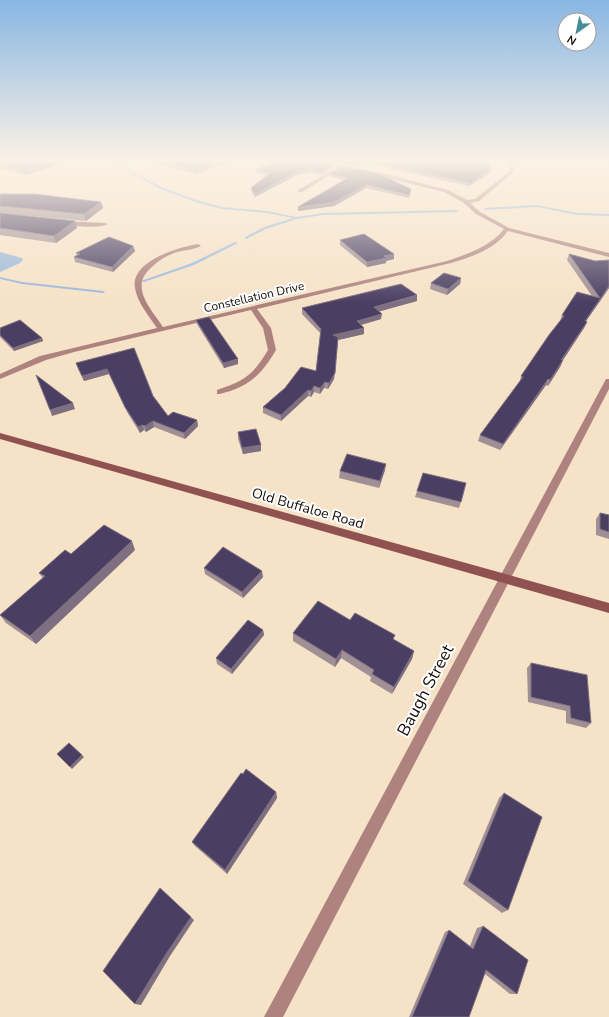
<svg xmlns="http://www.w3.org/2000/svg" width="609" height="1017" viewBox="0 0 609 1017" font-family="'Nunito Sans',sans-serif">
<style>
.water{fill:#9bb8dc}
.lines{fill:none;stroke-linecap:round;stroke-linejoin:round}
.stream{fill:#9bb8dc;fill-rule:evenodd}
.street{fill:#ad827f;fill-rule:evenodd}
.secondary{fill:#8f5250;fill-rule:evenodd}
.wall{fill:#a09095}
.shaded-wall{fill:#7e7081}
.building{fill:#4a3f63;stroke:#7e7081}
.labels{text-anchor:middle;stroke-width:4;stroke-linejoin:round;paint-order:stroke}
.far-street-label{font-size:12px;fill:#140d05;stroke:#fff}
.street-label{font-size:14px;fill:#140d05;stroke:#fff}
.near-street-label{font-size:17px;fill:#140d05;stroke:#fff}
</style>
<rect width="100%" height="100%" fill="#f6e2c7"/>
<!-- water -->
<polygon class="water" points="0,252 22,258 23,260 20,263 0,272"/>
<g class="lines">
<!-- stream -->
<g class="stream">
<polygon points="109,161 111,161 162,187 197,200 222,207 267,211 296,217 323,213 457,210 458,211 457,212 323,215 297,219 266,229 246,239 245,239 245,237 264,227 293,218 267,213 222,209 195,202 160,189"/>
<polygon points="536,205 578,213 609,214 609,216 578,215 536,207 485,210 484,209 485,208"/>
<polygon points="235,242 238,243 194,265 144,282 141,281 192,263"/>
<polygon points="0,277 22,282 103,291 105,292 103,293 22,284 0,279"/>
</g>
<!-- street -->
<g class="street">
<polygon points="23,161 29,161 0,170 0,168"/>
<path d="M509,161H513L514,172L479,201L470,203L480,212L509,228L609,253V257L508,231C495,249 472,257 451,263L257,309L271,328L276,350C261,375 249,387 220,394H217V390C245,381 253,375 268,350L263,328L251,310L74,352L46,360L0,379V374L40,356L157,328C149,316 137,302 135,288C130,261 179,247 198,244L201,246C194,250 182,250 174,253C167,256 159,260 153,266C128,286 150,307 163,327L447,261C467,254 490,247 504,229L476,214L464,203L444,192L343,167L302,192H298V190L337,167L320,165L318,163L342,165L386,174L448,190L467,200L475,199L510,171Z"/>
<path d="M64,221C71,222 105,222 108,224C99,229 73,226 62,224L61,223Z"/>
<polygon points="606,379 609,379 609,389 283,1017 264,1017"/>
</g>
<!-- secondary -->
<polygon class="secondary" points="0,433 609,603 609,613 0,439"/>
</g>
<!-- wall -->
<g class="wall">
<polygon points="0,161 63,161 63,163 26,175 7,170 5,165 0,167"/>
<polygon points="156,161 226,161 227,162 196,174 157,164"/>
<polygon points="299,161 486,161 491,169 491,172 469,186 360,162 359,167 342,164"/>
<polygon points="332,168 321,175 309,172 299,174 255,197 251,191 251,188 267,175 256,173 256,170"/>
<polygon points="330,174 411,189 411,192 409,198 366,188 334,206 298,211 298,207 344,180 330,177"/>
<polygon points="0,194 101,202 103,208 86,221 0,213"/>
<polygon points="0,213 77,228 56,243 0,235"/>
<polygon points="340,240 394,259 386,261 386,263 367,267 340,245"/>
<polygon points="133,246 135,251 113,272 75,262 74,257 77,255 76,253"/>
<polygon points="569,254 595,261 609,261 609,288 586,321 587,322 584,328 563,360 560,367 548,386 546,385 500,450 478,441 480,435 520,381 521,376 560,321 562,315 592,296 567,260"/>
<polygon points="461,278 460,284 447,295 430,289 431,283"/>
<polygon points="417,301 379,311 381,319 361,325 364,328 364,334 338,340 334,379 328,389 324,388 320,394 314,392 311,397 308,396 281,421 263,413 263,407 316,371 321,334 302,314 302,308"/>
<polygon points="196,320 238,364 224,368 197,324"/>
<polygon points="0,328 42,338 43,341 14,351 0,337"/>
<polygon points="134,348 153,396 168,416 197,420 198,426 185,439 154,427 146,432 144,430 140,433 127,412 109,374 84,381 78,369 76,363"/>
<polygon points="238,432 261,451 243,454 238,439"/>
<polygon points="385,470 379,488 339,478 340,471"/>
<polygon points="417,491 461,502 459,508 415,497"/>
<polygon points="600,513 609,515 609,539 596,535 596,519"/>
<polygon points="135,550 36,644 6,623 0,615 43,578 39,573"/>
<polygon points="204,568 263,577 243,598 205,574"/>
<polygon points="350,620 394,640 414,651 412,659 392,694 370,681 371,677 341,658 335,667 293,641 293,633"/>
<polygon points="263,630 264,635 232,674 217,664 216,658"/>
<polygon points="531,663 591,723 586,728 566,723 566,711 528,702 527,668"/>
<polygon points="243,774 276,792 277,798 227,874 195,846 192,842"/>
<polygon points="504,793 508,910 502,913 463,884 499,798"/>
<polygon points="483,926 517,994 510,994 485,974 469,1017 409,1017 445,932 449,930 470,946 477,928"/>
</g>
<!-- shaded-wall -->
<g class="shaded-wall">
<polygon points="0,161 19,161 5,164 5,165 0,167"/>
<polygon points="53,161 63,161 63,163 26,175 24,170"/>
<polygon points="219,161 226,161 227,162 196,174 196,170"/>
<polygon points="333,165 332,168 321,175 321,172"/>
<polygon points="309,169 309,172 299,174 255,197 255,194 299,171"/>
<polygon points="491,169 491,172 469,186 470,183"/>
<polygon points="367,185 366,188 334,206 298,211 298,207"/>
<polygon points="101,202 103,208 86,221 84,214"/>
<polygon points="75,221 77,228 56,243 54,236"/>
<polygon points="133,246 135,251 113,272 112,267"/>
<polygon points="394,254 394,259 386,261 386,263 367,267 367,262 384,256"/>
<polygon points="461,278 460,284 447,295 448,289"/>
<polygon points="609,286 609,288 582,327 585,321"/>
<polygon points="417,295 417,301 374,313 374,307"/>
<polygon points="382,314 381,319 357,326 357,321"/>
<polygon points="587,322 584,328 559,366 561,360"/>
<polygon points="364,328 364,334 338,340 334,379 328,389 333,335"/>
<polygon points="42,338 43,341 14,351 13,348"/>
<polygon points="238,359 238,364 224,368 223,363"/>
<polygon points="563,360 560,367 548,386 550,380"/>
<polygon points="107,369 109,374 84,381 82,376"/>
<polygon points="548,379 546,385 500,450 503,444"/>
<polygon points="325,382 324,388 320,394 320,388"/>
<polygon points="314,386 314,392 311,397 311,391"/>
<polygon points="308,390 308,396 281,421 281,415"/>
<polygon points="73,403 75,409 52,416 50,410"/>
<polygon points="197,420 198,426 185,439 184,433"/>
<polygon points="153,421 154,427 146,432 145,426"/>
<polygon points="142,425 144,430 140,433 138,427"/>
<polygon points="261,445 261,451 243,454 242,448"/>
<polygon points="386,464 385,470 379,488 380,481"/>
<polygon points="132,541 135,550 36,644 30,636"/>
<polygon points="262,571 263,577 243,598 242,592"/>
<polygon points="263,630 264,635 232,674 231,669"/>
<polygon points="342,650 341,658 335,667 336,659"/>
<polygon points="414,651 412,659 392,694 394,687"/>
<polygon points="82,755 84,757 72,769 70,767"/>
<polygon points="276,792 277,798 227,874 225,870"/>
<polygon points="160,888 194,920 170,956 141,1005 135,1004"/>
</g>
<!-- building -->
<g class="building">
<polygon points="16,161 53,161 24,170 5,164"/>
<polygon points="160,161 219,161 196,170"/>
<polygon points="276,161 297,161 333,165 321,172 309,169 299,171 255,194 251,188 270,173 256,170"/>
<polygon points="343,161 360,161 360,164"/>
<polygon points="370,161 486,161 491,169 470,183"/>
<polygon points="343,166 379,174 411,189 409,195 367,185 334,202 298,207 348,178 330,174"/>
<polygon points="0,194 34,194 101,202 84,214 0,206"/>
<polygon points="0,213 75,221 54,236 0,228"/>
<polygon points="364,234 394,254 384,256 387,258 367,262 340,240"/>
<polygon points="109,237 133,246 112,267 74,257 80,254 76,253"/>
<polygon points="569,254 595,261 609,260 609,286 585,321 587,322 561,360 563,360 550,380 548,379 503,444 480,435 523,377 521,376 549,335 564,316 562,315 577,292 600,298"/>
<polygon points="444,273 461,278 448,289 431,283"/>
<polygon points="401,284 417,295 374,307 382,314 357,321 364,328 333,335 338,337 335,373 329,383 325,382 320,388 314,386 311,391 308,390 281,415 263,407 285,388 301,367 316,371 321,329 302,308"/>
<polygon points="209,317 238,359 223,363 196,320"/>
<polygon points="20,320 42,338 13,348 0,335 0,328"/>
<polygon points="134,348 153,396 168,416 173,412 197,420 184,433 153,421 145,426 142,425 138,427 125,407 107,369 82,376 76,363"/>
<polygon points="36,375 73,403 50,410"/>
<polygon points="256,429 261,445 242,448 238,432"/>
<polygon points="347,454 386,464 380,481 340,471"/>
<polygon points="423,473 466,483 461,502 417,491"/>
<polygon points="600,513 609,515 609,532 600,529"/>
<polygon points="104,525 132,541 30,636 0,615 45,576 39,573 65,550 71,554"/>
<polygon points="223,547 262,571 242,592 204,568"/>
<polygon points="318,601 350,620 355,613 395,635 393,639 414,651 394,687 372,674 374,670 342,650 336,659 293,633"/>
<polygon points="248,620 263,630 231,669 216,658"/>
<polygon points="531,663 587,675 591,723 571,718 570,706 531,697"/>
<polygon points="69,743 82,755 70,767 57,754"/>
<polygon points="246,769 276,792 225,870 192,842 241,773 243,774"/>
<polygon points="504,793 542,817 508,910 468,881"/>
<polygon points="160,888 191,917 166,954 135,1004 103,971"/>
<polygon points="483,926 528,960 517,994 486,970 469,1017 412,1017 449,930 473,949"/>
</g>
<!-- sky -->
<linearGradient id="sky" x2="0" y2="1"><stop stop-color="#89b6e3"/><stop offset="0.53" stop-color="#fbf2e6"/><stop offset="1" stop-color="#fbf2e6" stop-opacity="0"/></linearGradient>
<rect width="609" height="303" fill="url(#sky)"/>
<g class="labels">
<!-- far-street labels -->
<g class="far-street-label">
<text transform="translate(254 297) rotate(-13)" y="4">Constellation Drive</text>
</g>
<!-- street labels -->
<g class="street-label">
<text transform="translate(308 508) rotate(16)" y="5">Old Buffaloe Road</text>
</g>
<!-- near-street labels -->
<g class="near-street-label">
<text transform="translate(425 690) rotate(-62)" y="6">Baugh Street</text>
</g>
</g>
<!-- north arrow -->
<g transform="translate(577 32) rotate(213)"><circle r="19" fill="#ffffff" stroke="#a19e9b"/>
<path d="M0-3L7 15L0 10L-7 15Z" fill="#468c97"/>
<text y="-6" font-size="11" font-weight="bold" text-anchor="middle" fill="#140d05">N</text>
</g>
</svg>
